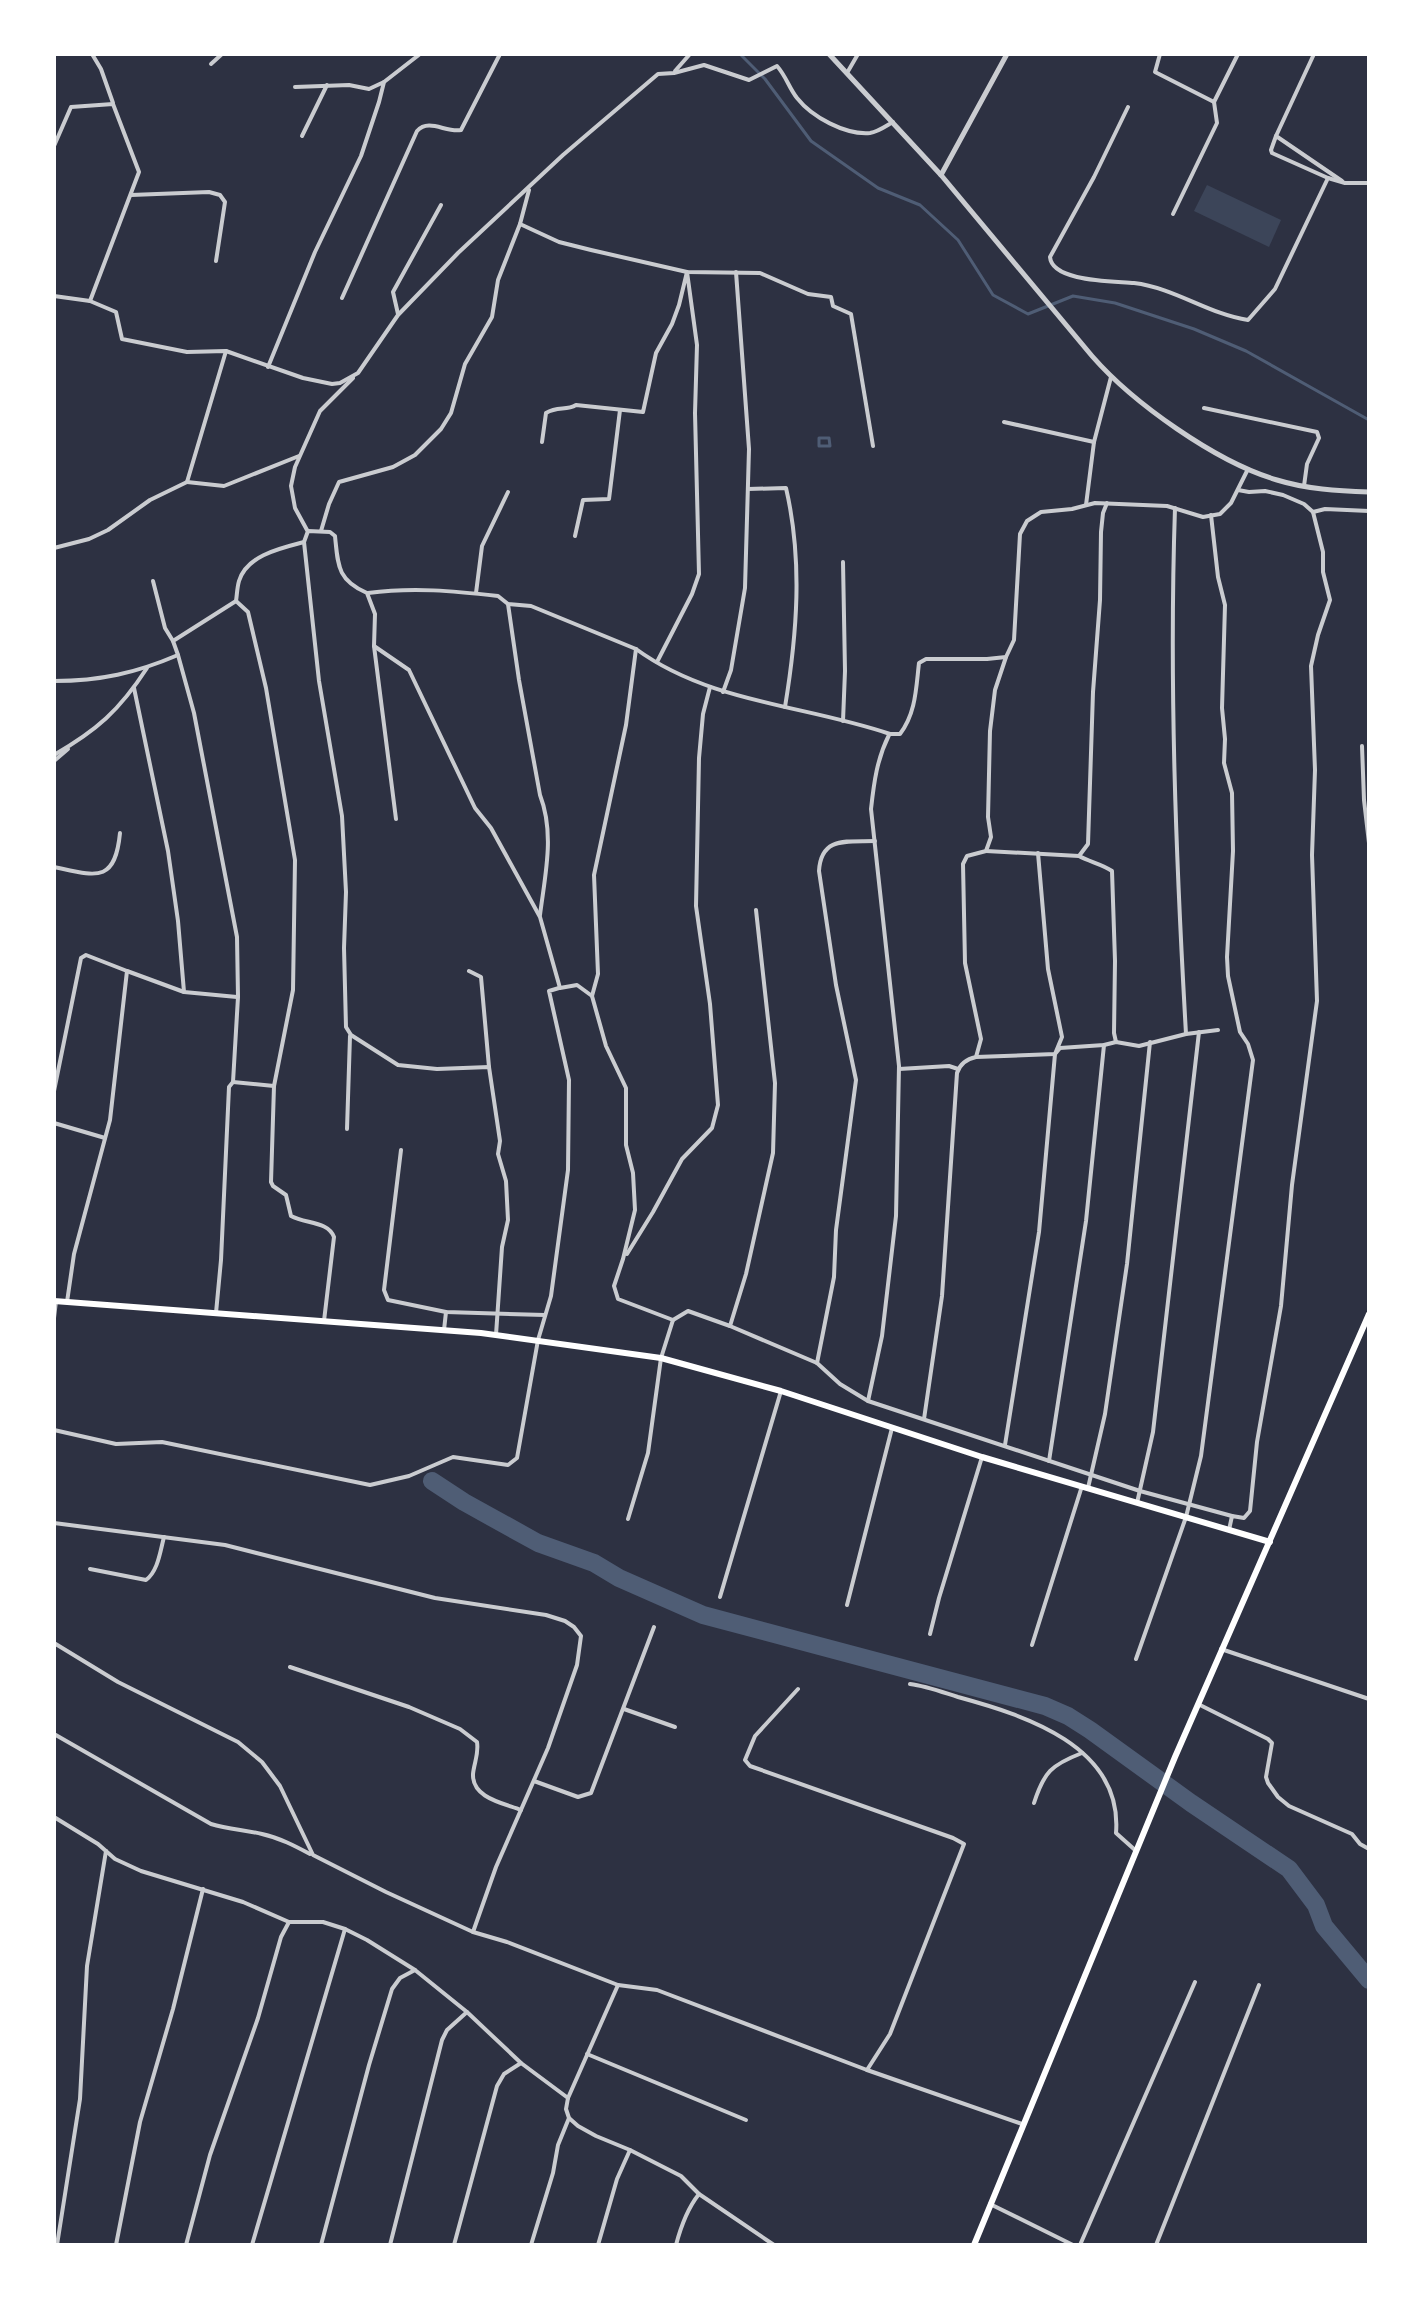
<svg xmlns="http://www.w3.org/2000/svg" width="1423" height="2299" viewBox="0 0 1423 2299" font-family="Inter,sans-serif">
<style>
.green{fill:#3c4559}
.lines{fill:none;stroke-linecap:round;stroke-linejoin:round}
.stream{stroke:#4f5d75;stroke-width:3}
.river{stroke:#4f5d75;stroke-width:18}
.minor{stroke:#caccd0;stroke-width:4}
.tertiary{stroke:#caccd0;stroke-width:5}
.secondary{stroke:#fff;stroke-width:6}
</style>
<rect width="100%" height="100%" fill="#2d3142"/>
<!-- green -->
<polygon class="green" points="1207,185 1281,220 1269,247 1194,211"/>
<g class="lines">
<!-- stream -->
<g class="stream">
<polyline points="740,54 765,79 811,141 878,188 920,205 958,240 993,295 1028,314 1073,296 1115,303 1194,329 1246,351 1369,420"/>
<polygon points="819,438 829,438 830,446 819,446"/>
</g>
<!-- river -->
<polyline class="river" points="432,1481 464,1502 538,1543 594,1563 619,1578 703,1615 1045,1706 1068,1716 1090,1730 1191,1803 1289,1869 1316,1905 1324,1926 1369,1980"/>
<!-- minor -->
<g class="minor">
<polyline points="92,54 101,69 113,103"/>
<polyline points="1160,54 1155,72 1214,102 1238,54"/>
<polyline points="1314,54 1276,136 1342,181"/>
<polyline points="211,64 222,54"/>
<polyline points="675,71 690,54"/>
<polyline points="847,73 858,54"/>
<polyline points="295,87 349,85 369,89 384,82"/>
<path d="M1128,107L1094,177L1050,257C1052,282 1114,281 1134,283C1175,288 1208,314 1248,320L1275,289L1328,178L1345,183H1369"/>
<polyline points="302,136 327,85"/>
<polyline points="1276,136 1271,150 1272,153 1328,178"/>
<polyline points="54,146 71,107 113,104 139,172 90,301"/>
<polyline points="529,190 520,224 559,242 591,250 687,272 760,273 808,294 831,297 833,306 851,314 873,446"/>
<polyline points="131,195 209,192 220,195 225,202 216,261"/>
<polyline points="1173,214 1217,123 1214,102"/>
<path d="M54,296L90,301L116,312L122,339L187,352L226,351L303,378L332,384L340,383L358,373L398,315L458,253L563,155L658,74L674,73L704,65L749,80L777,66C786,76 789,88 797,98C812,117 845,135 870,133C878,132 886,126 893,122"/>
<path d="M342,298L417,131C429,118 446,133 461,130L500,54"/>
<polyline points="398,314 393,292 441,205"/>
<polyline points="268,367 315,252 361,156 379,102 384,82 420,54"/>
<polyline points="1204,408 1317,432 1319,438 1307,464 1304,486"/>
<polyline points="1004,422 1094,442"/>
<path d="M542,442L546,413C558,406 566,411 576,405L643,412L656,353L672,324L679,305L687,272L697,345L695,413L699,574L692,594L657,662"/>
<polyline points="187,482 224,486 299,456"/>
<path d="M748,489L786,488C803,561 797,634 785,707"/>
<polyline points="1086,505 1094,442 1111,377"/>
<path d="M1175,508C1169,684 1176,859 1186,1034"/>
<polyline points="1313,512 1325,509 1369,511"/>
<polyline points="307,530 295,508 291,486 295,467 320,411 353,378"/>
<polyline points="321,531 329,504 339,482 393,467 415,455 441,429 451,413 465,364 492,317 498,280 520,224"/>
<polyline points="575,536 583,500 609,499 620,410"/>
<polyline points="304,542 319,681 342,816 346,892 344,948 346,1027 351,1035 398,1065 437,1069 489,1067 500,1141 498,1154 506,1181 508,1220 502,1247 496,1335"/>
<polyline points="54,548 89,539 108,530 150,500 187,482 226,351"/>
<polyline points="153,581 165,628 173,641"/>
<path d="M368,593C413,587 454,591 498,596L508,604L531,606L636,649C710,703 805,705 890,734H900C916,713 916,688 919,663L926,659H987L1006,657L1014,640L1020,534L1027,521L1041,512L1072,509L1095,503L1167,506L1203,517L1220,514L1231,503L1248,469"/>
<polyline points="476,593 482,546 508,492"/>
<path d="M236,601L248,612L266,688L295,860L293,990L274,1086L271,1182L273,1186L286,1195L291,1216C306,1224 328,1221 334,1237L324,1321"/>
<path d="M508,604L519,680L540,795C555,834 545,875 540,915"/>
<polyline points="374,646 396,819"/>
<polyline points="178,655 194,713 237,937 238,997 233,1082 229,1087 221,1260 216,1313"/>
<path d="M54,681C100,681 136,673 178,655L173,641L236,601C237,595 237,588 239,581C247,555 281,548 304,542L308,531L330,532L335,536C338,565 337,580 367,593L375,614L374,646L409,670L475,808L491,828L540,917L560,988L577,985L592,996L606,1046L626,1088V1145L633,1173L635,1210L623,1259L614,1286L618,1299L673,1320"/>
<polyline points="134,688 168,851 178,921 184,992 237,997"/>
<polyline points="723,692 731,670 745,588 749,449 736,272"/>
<polyline points="843,721 845,671 843,562"/>
<polyline points="1362,746 1364,800 1369,843"/>
<path d="M54,755C97,730 119,711 147,668"/>
<polyline points="54,761 68,749"/>
<polyline points="986,851 1079,856 1088,844 1093,692 1100,600 1101,532 1103,513 1107,503"/>
<path d="M1079,856C1090,862 1102,864 1112,871L1115,961L1114,1033L1116,1042"/>
<path d="M54,867C96,876 115,884 120,833"/>
<polyline points="127,971 184,992"/>
<polyline points="469,971 481,977 489,1067"/>
<polyline points="592,996 598,974 594,875 626,725 636,649"/>
<polyline points="976,1057 1055,1054 1060,1048 1104,1045 1116,1042 1139,1046 1186,1034 1218,1030"/>
<polyline points="899,1069 949,1066 958,1069"/>
<polyline points="233,1082 274,1086"/>
<polyline points="54,1091 81,958 86,955 127,971 110,1120 74,1254 67,1302"/>
<polyline points="54,1123 105,1138"/>
<polyline points="347,1129 350,1036"/>
<polyline points="401,1150 384,1290 388,1300 446,1312 545,1315"/>
<polyline points="627,1254 653,1212 682,1159 712,1128 718,1105 710,1004 696,906 699,758 703,714 710,687"/>
<polyline points="54,1318 56,1301"/>
<polyline points="730,1326 746,1274 773,1153 775,1083 756,910"/>
<polyline points="444,1330 446,1312"/>
<path d="M817,1363L834,1277L836,1230L856,1080L836,985L819,871C821,836 847,842 875,841"/>
<path d="M868,1401L882,1336L896,1216L899,1066L871,809C874,782 877,759 889,735"/>
<path d="M924,1419L942,1296L957,1073C960,1064 966,1059 976,1057L981,1039L965,963L963,864L967,856L986,851L991,837L988,817L990,731L995,690L1006,657"/>
<polyline points="54,1430 116,1444 162,1442 370,1485 409,1476 453,1457 508,1465 517,1458 538,1340 551,1296 568,1170 569,1080 549,991 559,988"/>
<polyline points="1005,1445 1039,1232 1055,1054 1062,1037 1048,969 1038,853"/>
<polyline points="1049,1461 1086,1221 1104,1045"/>
<polyline points="1088,1488 1105,1414 1127,1264 1150,1042"/>
<polyline points="1137,1503 1153,1432 1199,1032"/>
<polyline points="628,1519 648,1453 661,1358 673,1320 688,1311 730,1326 817,1363 840,1384 868,1401 1140,1491 1232,1516"/>
<polyline points="54,1523 225,1545 435,1598 546,1615 565,1621 574,1627 581,1636 577,1665 548,1748 496,1867 473,1932"/>
<polyline points="1229,1530 1232,1516 1244,1518 1250,1511 1257,1442 1281,1306 1292,1185 1317,1001 1312,855 1315,770 1311,666 1318,635 1330,600 1323,572 1323,552 1313,512 1304,504 1283,495 1265,491 1249,492 1238,490"/>
<path d="M90,1569L146,1580C158,1571 160,1552 164,1537"/>
<polyline points="720,1597 781,1391"/>
<polyline points="847,1605 892,1428"/>
<polyline points="930,1634 939,1598 982,1457"/>
<polyline points="54,1643 118,1682 238,1742 262,1762 280,1786 313,1855 386,1892 473,1932 507,1942 618,1985 657,1990 867,2070 1022,2124"/>
<polyline points="1032,1645 1082,1486"/>
<polyline points="1221,1649 1369,1699"/>
<polyline points="1136,1659 1186,1517 1201,1456 1253,1060 1248,1044 1240,1032 1228,976 1227,957 1233,851 1232,793 1224,763 1225,739 1222,708 1225,605 1218,577 1211,515"/>
<path d="M290,1667L409,1707L460,1729L477,1742C479,1754 474,1763 473,1774C472,1798 503,1803 521,1810"/>
<path d="M910,1684C926,1686 942,1692 958,1697C1024,1715 1123,1746 1116,1833L1135,1850"/>
<polyline points="798,1689 755,1736 745,1760 750,1766 953,1838 964,1844 890,2034 867,2070"/>
<polyline points="1198,1704 1268,1739 1272,1743 1266,1777 1268,1783 1278,1797 1289,1806 1352,1834 1360,1844 1369,1849"/>
<polyline points="624,1709 675,1727"/>
<path d="M54,1734L211,1824C228,1829 245,1830 262,1834C280,1838 295,1846 310,1854"/>
<polyline points="534,1781 578,1797 591,1793 654,1627"/>
<path d="M1034,1803C1044,1772 1051,1765 1082,1753"/>
<polyline points="54,1817 98,1844 115,1859 141,1871 243,1902 289,1922 323,1922 345,1929 367,1940 415,1970 467,2012 521,2063 568,2098 618,1985"/>
<polyline points="587,2054 746,2120"/>
<polyline points="568,2098 566,2109 569,2118 578,2126 596,2136 630,2150 681,2176 699,2194 774,2245"/>
<polyline points="990,2204 1073,2245"/>
<polyline points="57,2245 80,2099 87,1966 106,1851"/>
<polyline points="116,2245 140,2122 173,2009 203,1889"/>
<polyline points="186,2245 210,2155 258,2018 281,1937 289,1922"/>
<polyline points="252,2245 345,1929"/>
<polyline points="321,2245 369,2065 392,1989 400,1978 415,1970"/>
<polyline points="390,2245 442,2040 447,2030 467,2012"/>
<polyline points="454,2245 497,2086 504,2074 521,2063"/>
<polyline points="531,2245 553,2173 558,2145 569,2118"/>
<polyline points="598,2245 617,2179 630,2150"/>
<path d="M676,2245C681,2226 687,2209 699,2194"/>
<polyline points="1080,2245 1195,1982"/>
<polyline points="1156,2245 1259,1985"/>
</g>
<!-- tertiary -->
<g class="tertiary">
<path d="M829,54L941,175L1092,356C1133,403 1216,462 1277,480C1306,489 1338,491 1369,492"/>
<polyline points="941,175 1007,54"/>
</g>
<!-- secondary -->
<g class="secondary">
<polyline points="54,1301 481,1333 661,1358 781,1391 982,1457 1270,1542"/>
<polyline points="974,2245 1175,1757 1369,1314"/>
</g>
</g>
<!-- border -->
<rect width="1423" height="2299" fill="none" stroke="#ffffff" stroke-width="112"/>
</svg>
